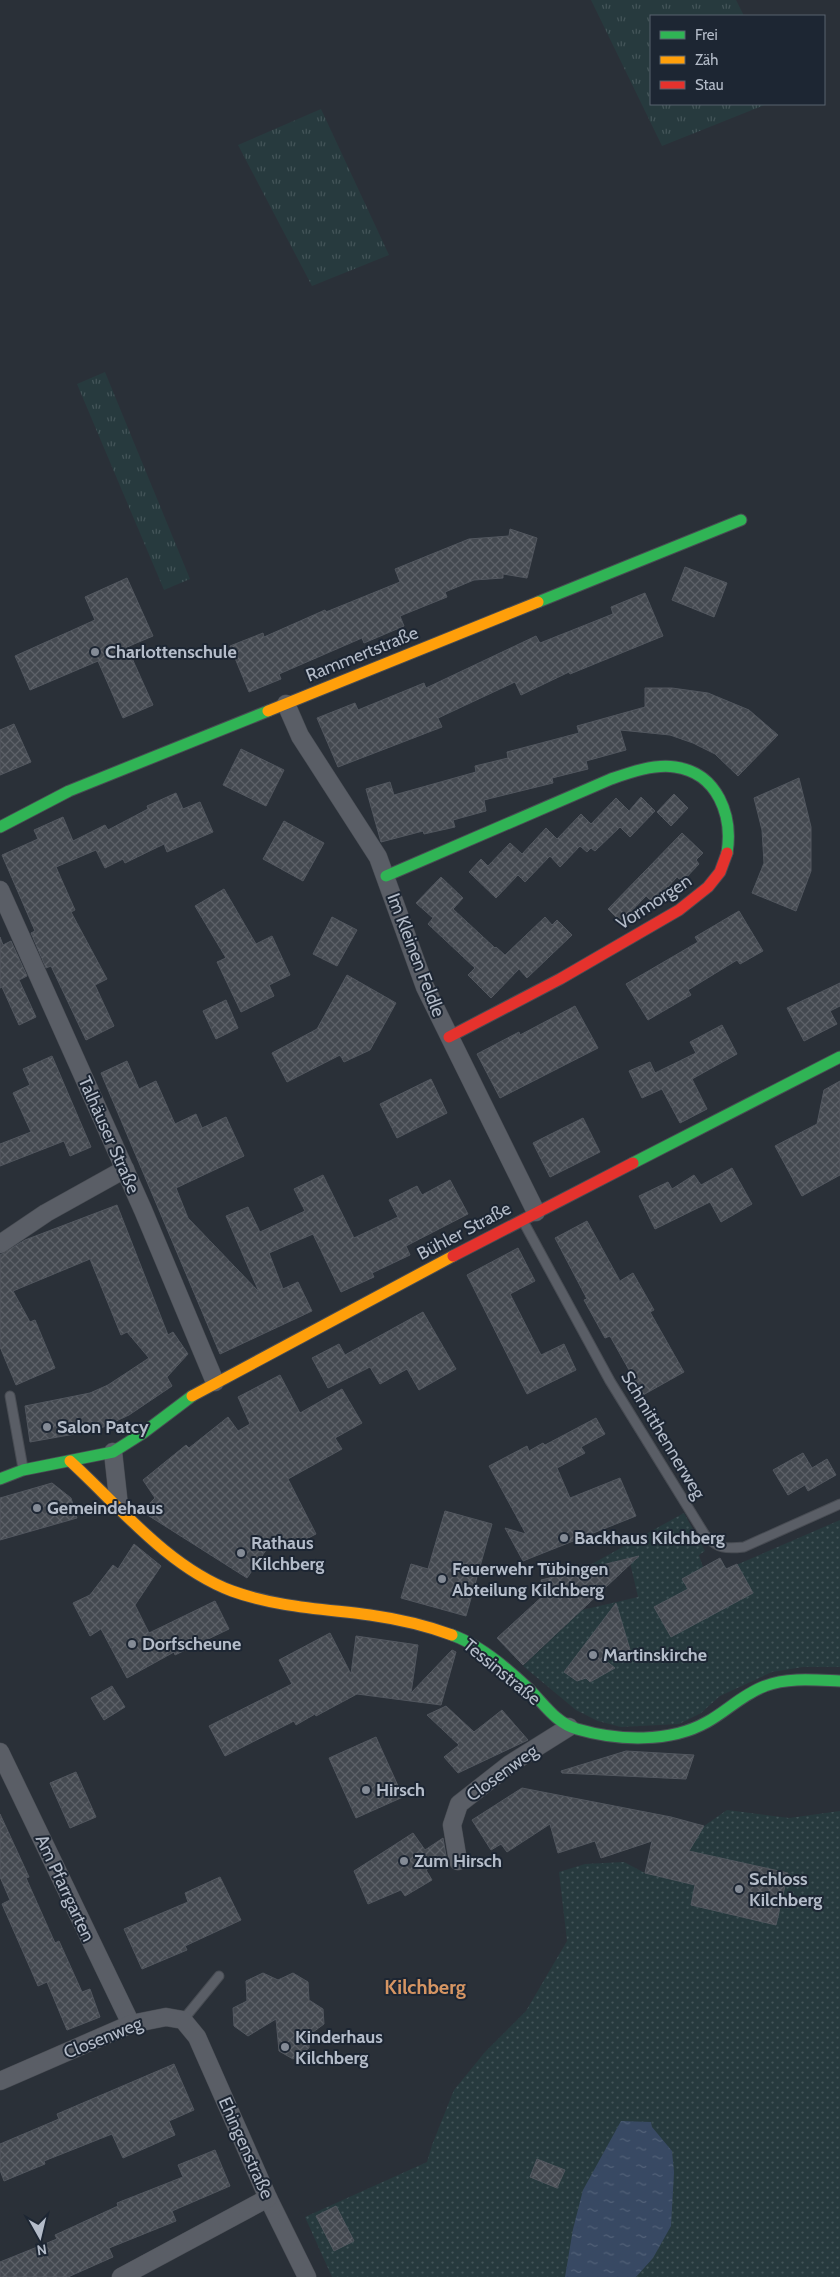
<svg xmlns="http://www.w3.org/2000/svg" width="840" height="2277" viewBox="0 0 840 2277" font-family="Cabin,sans-serif">
<style>
.grass{fill:url(#grass-tufts)}
.park{fill:url(#park-dots)}
.water{fill:url(#water-ripples)}
.building{fill:url(#building-cross-hatch);stroke:#52575f}
.lines{fill:none;stroke-linecap:round;stroke-linejoin:round}
.lane-casing{stroke:#484c53;stroke-width:11}
.street-casing{stroke:#484c53;stroke-width:19}
.fast-casing{stroke:#484c53;stroke-width:13}
.slow-casing{stroke:#484c53;stroke-width:13}
.jam-casing{stroke:#484c53;stroke-width:13}
.lane{stroke:#5a5e66;stroke-width:9}
.street{stroke:#5a5e66;stroke-width:18}
.fast{stroke:#30b455;stroke-width:11}
.slow{stroke:#ff9f0a;stroke-width:11}
.jam{stroke:#e5322d;stroke-width:11}
.poi-dot{fill:#848b96;stroke:#1d2633;stroke-width:2}
.labels{text-anchor:middle;stroke-width:4;stroke-linejoin:round;paint-order:stroke}
.poi-label{font-size:18px;font-weight:bold;fill:#b4bcc9;stroke:#1d2633;text-anchor:start}
.street-label{font-size:18px;fill:#b4bcc9;stroke:#1d2633}
.quarter-label{font-size:20px;font-weight:bold;fill:#d59563;stroke:#1d2633}
</style>
<defs>
<pattern id="grass-tufts" width="24" height="20" patternUnits="userSpaceOnUse" patternTransform="scale(1.25)"><rect width="24" height="20" fill="#273a3e"/><path d="M3 7l-1-3M5 7V3M7 7l1-3M15 17l-1-3M17 17v-4M19 17l1-3" fill="none" stroke="#445559"/></pattern>
<pattern id="park-dots" width="8" height="8" patternUnits="userSpaceOnUse" patternTransform="scale(1.25)"><rect width="8" height="8" fill="#273a3e"/><path d="M2 2h.1M6 6h.1" fill="none" stroke="#445559" stroke-width="1.8" stroke-linecap="round"/></pattern>
<pattern id="water-ripples" width="26" height="14" patternUnits="userSpaceOnUse" patternTransform="scale(1.25)"><rect width="26" height="14" fill="#384963"/><path d="M2 4q2-2 4 0t4 0M15 11q2-2 4 0t4 0" fill="none" stroke="#526178"/></pattern>
<pattern id="building-cross-hatch" width="8" height="8" patternUnits="userSpaceOnUse" patternTransform="scale(1.25)"><rect width="8" height="8" fill="#444950"/><path d="M0 0l8 8M0 8l8-8" fill="none" stroke="#5d6168"/></pattern>
</defs>
<rect width="100%" height="100%" fill="#2a3038"/>
<!-- grass -->
<g class="grass">
<polygon points="591,0 736,0 744,16 651,16 651,104 767,104 662,146"/>
<polygon points="321,109 389,255 312,286 238,145"/>
<polygon points="105,372 190,579 164,590 77,384"/>
</g>
<!-- park -->
<g class="park">
<polygon points="684,1513 705,1551 699,1555 703,1567 720,1558 727,1569 840,1520 840,1667 803,1667 772,1672 720,1696 701,1713 679,1724 621,1727 598,1721 576,1710 523,1666 582,1610 638,1597 629,1558 581,1570"/>
<polygon points="727,1810 789,1818 840,1811 840,2277 332,2277 305,2217 427,2162 432,2145 454,2090 485,2052 526,2011 567,1941 559,1872 585,1864 624,1862 645,1873 671,1879 704,1826"/>
</g>
<!-- water -->
<polygon class="water" points="621,2121 651,2122 652,2127 672,2151 674,2172 671,2226 653,2258 636,2277 565,2277 573,2229 583,2190"/>
<!-- building -->
<g class="building">
<polygon points="510,529 537,538 527,578 503,574 503,578 474,580 445,592 447,597 400,616 404,626 364,643 362,638 279,674 281,679 249,692 230,646 263,633 264,637 325,610 326,612 400,582 395,569 469,539 509,536"/>
<polygon points="685,567 727,583 714,617 672,600"/>
<polygon points="127,578 153,636 127,647 153,705 123,718 98,661 30,690 15,656 95,620 85,597"/>
<polygon points="645,593 663,636 570,674 569,672 521,695 515,682 438,718 442,727 338,767 317,718 355,703 358,710 424,683 426,688 536,636 540,643 613,614 611,607"/>
<polygon points="645,688 672,688 708,693 749,710 778,735 738,776 715,754 693,743 670,735 620,730 626,750 586,761 588,769 552,778 553,783 484,800 486,811 453,820 455,827 424,834 423,831 381,842 366,789 390,782 394,795 476,772 475,766 508,758 507,752 579,733 577,726 645,707"/>
<polygon points="14,724 31,762 0,775 0,730"/>
<polygon points="241,749 284,770 266,806 223,785"/>
<polygon points="799,778 811,827 811,871 796,911 752,893 764,863 762,830 754,798"/>
<polygon points="176,793 183,809 200,802 213,832 167,852 164,844 125,863 123,859 105,868 96,850 56,867 75,910 71,912 107,979 95,985 114,1026 86,1040 51,966 46,968 31,933 35,931 2,855 38,839 34,830 63,817 73,841 105,825 108,830 148,809 147,806"/>
<polygon points="674,794 688,808 671,826 657,812"/>
<polygon points="641,797 655,811 630,837 620,827 595,851 591,848 587,852 580,846 560,867 550,856 525,882 518,875 496,898 469,872 481,859 488,866 510,843 522,854 546,828 557,839 581,814 591,824 616,798 629,811"/>
<polygon points="284,821 324,843 303,881 263,859"/>
<polygon points="682,833 703,853 696,860 699,864 682,882 677,877 653,903 646,896 621,922 608,909"/>
<polygon points="441,877 463,898 453,909 495,948 496,947 505,955 545,917 552,925 557,920 572,935 527,978 519,969 491,998 468,975 475,968 428,924 433,918 416,903"/>
<polygon points="224,889 256,944 272,936 290,975 269,985 274,996 241,1012 217,962 226,958 195,906"/>
<polygon points="739,911 763,951 740,964 737,960 688,990 691,995 648,1020 626,984 698,942 695,937"/>
<polygon points="332,917 357,930 337,966 313,954"/>
<polygon points="0,937 3,945 11,941 27,976 19,980 36,1017 19,1025 2,987 0,988"/>
<polygon points="347,975 396,1003 370,1050 344,1062 340,1055 287,1082 272,1053 317,1029"/>
<polygon points="840,983 840,1006 830,1011 837,1024 804,1041 787,1008"/>
<polygon points="226,1000 238,1028 216,1039 203,1011"/>
<polygon points="575,1006 598,1048 500,1098 477,1054 519,1032 520,1035"/>
<polygon points="722,1025 737,1054 692,1079 707,1109 680,1123 662,1089 642,1098 629,1071 650,1062 655,1073 696,1053 690,1042"/>
<polygon points="52,1056 91,1147 70,1156 64,1141 0,1166 0,1144 31,1132 13,1093 30,1085 23,1069"/>
<polygon points="127,1061 139,1089 156,1081 175,1124 196,1114 202,1128 226,1117 244,1156 176,1188 188,1218 259,1292 226,1216 248,1207 260,1232 305,1211 294,1189 323,1175 354,1238 398,1217 389,1200 417,1186 422,1195 450,1180 468,1214 406,1246 410,1255 372,1273 374,1277 341,1292 313,1234 269,1253 283,1289 298,1282 312,1311 220,1354 101,1073"/>
<polygon points="431,1079 447,1113 397,1138 380,1104"/>
<polygon points="840,1081 840,1175 802,1196 775,1146 817,1124 824,1090"/>
<polygon points="583,1118 600,1152 550,1177 533,1143"/>
<polygon points="732,1168 752,1204 721,1222 710,1202 655,1229 639,1196 668,1182 672,1189 694,1175 701,1185"/>
<polygon points="117,1205 168,1335 173,1332 188,1354 167,1377 172,1386 129,1415 97,1430 30,1442 25,1406 90,1393 108,1385 149,1358 127,1332 121,1335 90,1259 13,1291 30,1322 35,1320 55,1368 16,1385 0,1347 0,1255 25,1240"/>
<polygon points="587,1221 620,1281 633,1273 654,1310 650,1312 684,1372 643,1395 610,1336 605,1338 584,1300 587,1299 555,1238"/>
<polygon points="518,1248 535,1281 510,1294 541,1355 564,1344 576,1370 527,1394 467,1275"/>
<polygon points="423,1312 456,1369 419,1390 407,1369 380,1384 370,1367 328,1388 312,1358 339,1344 345,1355"/>
<polygon points="280,1375 300,1413 342,1389 362,1423 335,1438 342,1449 288,1479 316,1534 285,1550 277,1534 247,1578 146,1514 143,1510 155,1498 143,1480 186,1445 189,1448 228,1417 238,1431 250,1424 238,1397"/>
<polygon points="596,1418 605,1434 581,1447 585,1453 557,1468 570,1498 620,1478 636,1516 523,1561 505,1528 526,1534 489,1466 527,1446 529,1451 543,1443 545,1445"/>
<polygon points="803,1453 812,1468 827,1459 836,1475 808,1491 805,1485 788,1495 773,1470"/>
<polygon points="52,1483 71,1498 77,1518 0,1540 0,1498"/>
<polygon points="445,1511 492,1524 466,1616 401,1598 411,1564 428,1569"/>
<polygon points="134,1544 161,1566 135,1605 149,1633 215,1601 229,1629 175,1655 174,1652 127,1678 101,1629 90,1636 73,1603 90,1595 113,1565 118,1569"/>
<polygon points="639,1556 523,1665 497,1638 546,1593 541,1580"/>
<polygon points="720,1558 726,1569 737,1564 753,1593 671,1637 654,1607 688,1589 682,1579"/>
<polygon points="616,1603 631,1653 605,1660 615,1668 590,1682 586,1678 577,1681 564,1672"/>
<polygon points="330,1633 351,1674 356,1636 418,1645 411,1693 452,1650 456,1652 441,1705 357,1694 316,1716 315,1714 296,1725 294,1721 225,1756 209,1726 292,1684 279,1660"/>
<polygon points="112,1686 125,1707 104,1720 91,1698"/>
<polygon points="446,1706 474,1732 502,1710 528,1740 458,1773 444,1757 459,1745 427,1715"/>
<polygon points="376,1737 403,1797 356,1818 329,1758"/>
<polygon points="626,1751 694,1755 686,1779 562,1773 561,1771"/>
<polygon points="76,1772 96,1817 70,1828 50,1783"/>
<polygon points="522,1788 671,1817 704,1826 689,1851 788,1873 776,1925 691,1905 695,1885 645,1873 652,1841 601,1858 595,1841 558,1853 550,1824 507,1852 501,1844 491,1850 472,1820"/>
<polygon points="0,1814 29,1877 26,1878 55,1943 59,1941 82,1992 90,1989 100,2017 67,2030 47,1982 38,1986 2,1904 10,1900 0,1877"/>
<polygon points="413,1833 425,1850 443,1838 446,1856 426,1870 432,1880 405,1896 401,1890 368,1904 354,1871"/>
<polygon points="220,1877 241,1920 185,1946 187,1950 142,1969 124,1929 188,1902 185,1893"/>
<polygon points="263,1973 278,1980 293,1973 308,1982 309,2000 323,2009 324,2024 309,2035 309,2048 293,2059 279,2051 276,2019 248,2036 234,2026 233,2008 247,2001 246,1981"/>
<polygon points="174,2064 194,2110 169,2121 175,2135 123,2158 112,2134 44,2161 45,2164 4,2181 0,2170 0,2144 59,2119 57,2114"/>
<polygon points="215,2150 230,2186 172,2211 176,2221 109,2248 113,2257 68,2277 0,2277 0,2262 57,2239 55,2235 118,2206 117,2203 183,2177 178,2165"/>
<polygon points="537,2159 565,2170 557,2188 530,2177"/>
<polygon points="336,2206 354,2241 334,2251 316,2216"/>
</g>
<g class="lines">
<!-- lane casing -->
<g class="lane-casing">
<g id="lane">
<path d="M523,1221L610,1381L705,1535C718,1549 726,1549 744,1547L840,1504"/>
<polyline points="10,1396 23,1468"/>
<polyline points="183,2020 219,1976"/>
</g>
</g>
<!-- street casing -->
<g class="street-casing">
<g id="street">
<polyline points="286,704 300,736 378,857 425,987 536,1212"/>
<polyline points="0,890 143,1210 215,1382"/>
<polyline points="0,1244 46,1213 125,1169"/>
<polyline points="113,1452 119,1506"/>
<polyline points="0,1752 131,2024"/>
<polyline points="458,1861 452,1825 459,1804 510,1764 569,1727"/>
<polyline points="0,2081 131,2024 166,2017 183,2020 197,2037 268,2198 307,2277"/>
<polyline points="121,2277 268,2198"/>
</g>
</g>
<!-- fast casing -->
<g class="fast-casing">
<g id="fast">
<polyline points="538,602 741,520"/>
<polyline points="0,827 69,791 268,711"/>
<path d="M386,876L611,779C631,772 654,764 675,767C718,773 733,816 727,853"/>
<polyline points="633,1163 840,1057"/>
<polyline points="0,1479 23,1470 113,1452 143,1433 192,1396"/>
<path d="M452,1635C480,1645 507,1668 529,1689C544,1704 556,1723 577,1729C618,1741 670,1743 707,1722C727,1711 743,1694 765,1686C788,1677 816,1680 840,1681"/>
</g>
</g>
<!-- slow casing -->
<g class="slow-casing">
<g id="slow">
<polyline points="268,711 538,602"/>
<polyline points="192,1396 453,1256"/>
<path d="M70,1461C119,1506 168,1567 232,1591C276,1607 324,1609 370,1615C398,1619 425,1625 452,1635"/>
</g>
</g>
<!-- jam casing -->
<g class="jam-casing">
<g id="jam">
<polyline points="449,1037 560,979 679,910 708,887 720,872 727,853"/>
<polyline points="453,1256 633,1163"/>
</g>
</g>
<!-- lane -->
<use href="#lane" class="lane"/>
<!-- street -->
<use href="#street" class="street"/>
<!-- fast -->
<use href="#fast" class="fast"/>
<!-- slow -->
<use href="#slow" class="slow"/>
<!-- jam -->
<use href="#jam" class="jam"/>
</g>
<!-- markers -->
<g class="poi-dot">
<circle cx="95" cy="652" r="5"/>
<circle cx="47" cy="1427" r="5"/>
<circle cx="37" cy="1508" r="5"/>
<circle cx="564" cy="1538" r="5"/>
<circle cx="241" cy="1553" r="5"/>
<circle cx="442" cy="1579" r="5"/>
<circle cx="132" cy="1644" r="5"/>
<circle cx="593" cy="1655" r="5"/>
<circle cx="366" cy="1790" r="5"/>
<circle cx="404" cy="1861" r="5"/>
<circle cx="739" cy="1889" r="5"/>
<circle cx="285" cy="2047" r="5"/>
</g>
<g class="labels">
<!-- poi labels -->
<g class="poi-label">
<text x="105" y="658">Charlottenschule</text>
<text x="57" y="1433">Salon Patcy</text>
<text x="47" y="1514">Gemeindehaus</text>
<text x="574" y="1544">Backhaus Kilchberg</text>
<text x="251" y="1549">Rathaus<tspan x="251" dy="21">Kilchberg</tspan></text>
<text x="452" y="1575">Feuerwehr Tübingen<tspan x="452" dy="21">Abteilung Kilchberg</tspan></text>
<text x="142" y="1650">Dorfscheune</text>
<text x="603" y="1661">Martinskirche</text>
<text x="376" y="1796">Hirsch</text>
<text x="414" y="1867">Zum Hirsch</text>
<text x="749" y="1885">Schloss<tspan x="749" dy="21">Kilchberg</tspan></text>
<text x="295" y="2043">Kinderhaus<tspan x="295" dy="21">Kilchberg</tspan></text>
</g>
<!-- street labels -->
<g class="street-label">
<text transform="translate(362 654) rotate(-22)" y="6">Rammertstraße</text>
<text transform="translate(654 902) rotate(-33)" y="6">Vormorgen</text>
<text transform="translate(416 955) rotate(69)" y="6">Im Kleinen Feldle</text>
<text transform="translate(109 1135) rotate(66)" y="6">Talhäuser Straße</text>
<text transform="translate(464 1231) rotate(-28)" y="6">Bühler Straße</text>
<text transform="translate(663 1435) rotate(59)" y="6">Schmitthennerweg</text>
<text transform="translate(502 1672) rotate(39)" y="6">Tessinstraße</text>
<text transform="translate(502 1773) rotate(-36)" y="6">Closenweg</text>
<text transform="translate(65 1888) rotate(65)" y="6">Am Pfarrgarten</text>
<text transform="translate(103 2038) rotate(-22)" y="6">Closenweg</text>
<text transform="translate(246 2148) rotate(66)" y="6">Ehingenstraße</text>
</g>
<!-- quarter labels -->
<g class="quarter-label">
<text x="425" y="1994">Kilchberg</text>
</g>
</g>
<!-- legend -->
<rect x="650" y="15" width="175" height="90" fill="#1d2633" stroke="#59626f"/>
<rect x="660" y="31" width="25" height="8" fill="#30b455" stroke="#59626f"/>
<text x="695" y="40" font-size="15" fill="#b4bcc9">Frei</text>
<rect x="660" y="56" width="25" height="8" fill="#ff9f0a" stroke="#59626f"/>
<text x="695" y="65" font-size="15" fill="#b4bcc9">Zäh</text>
<rect x="660" y="81" width="25" height="8" fill="#e5322d" stroke="#59626f"/>
<text x="695" y="90" font-size="15" fill="#b4bcc9">Stau</text>
<!-- north arrow -->
<g transform="translate(40 2237) rotate(172)" stroke="#1d2633" stroke-width="4" paint-order="stroke">
<path d="M0-4L9 19L0 12L-9 19Z" fill="#b4bcc9"/>
<text y="-8" font-size="14" font-weight="bold" text-anchor="middle" fill="#b4bcc9">N</text>
</g>
</svg>
